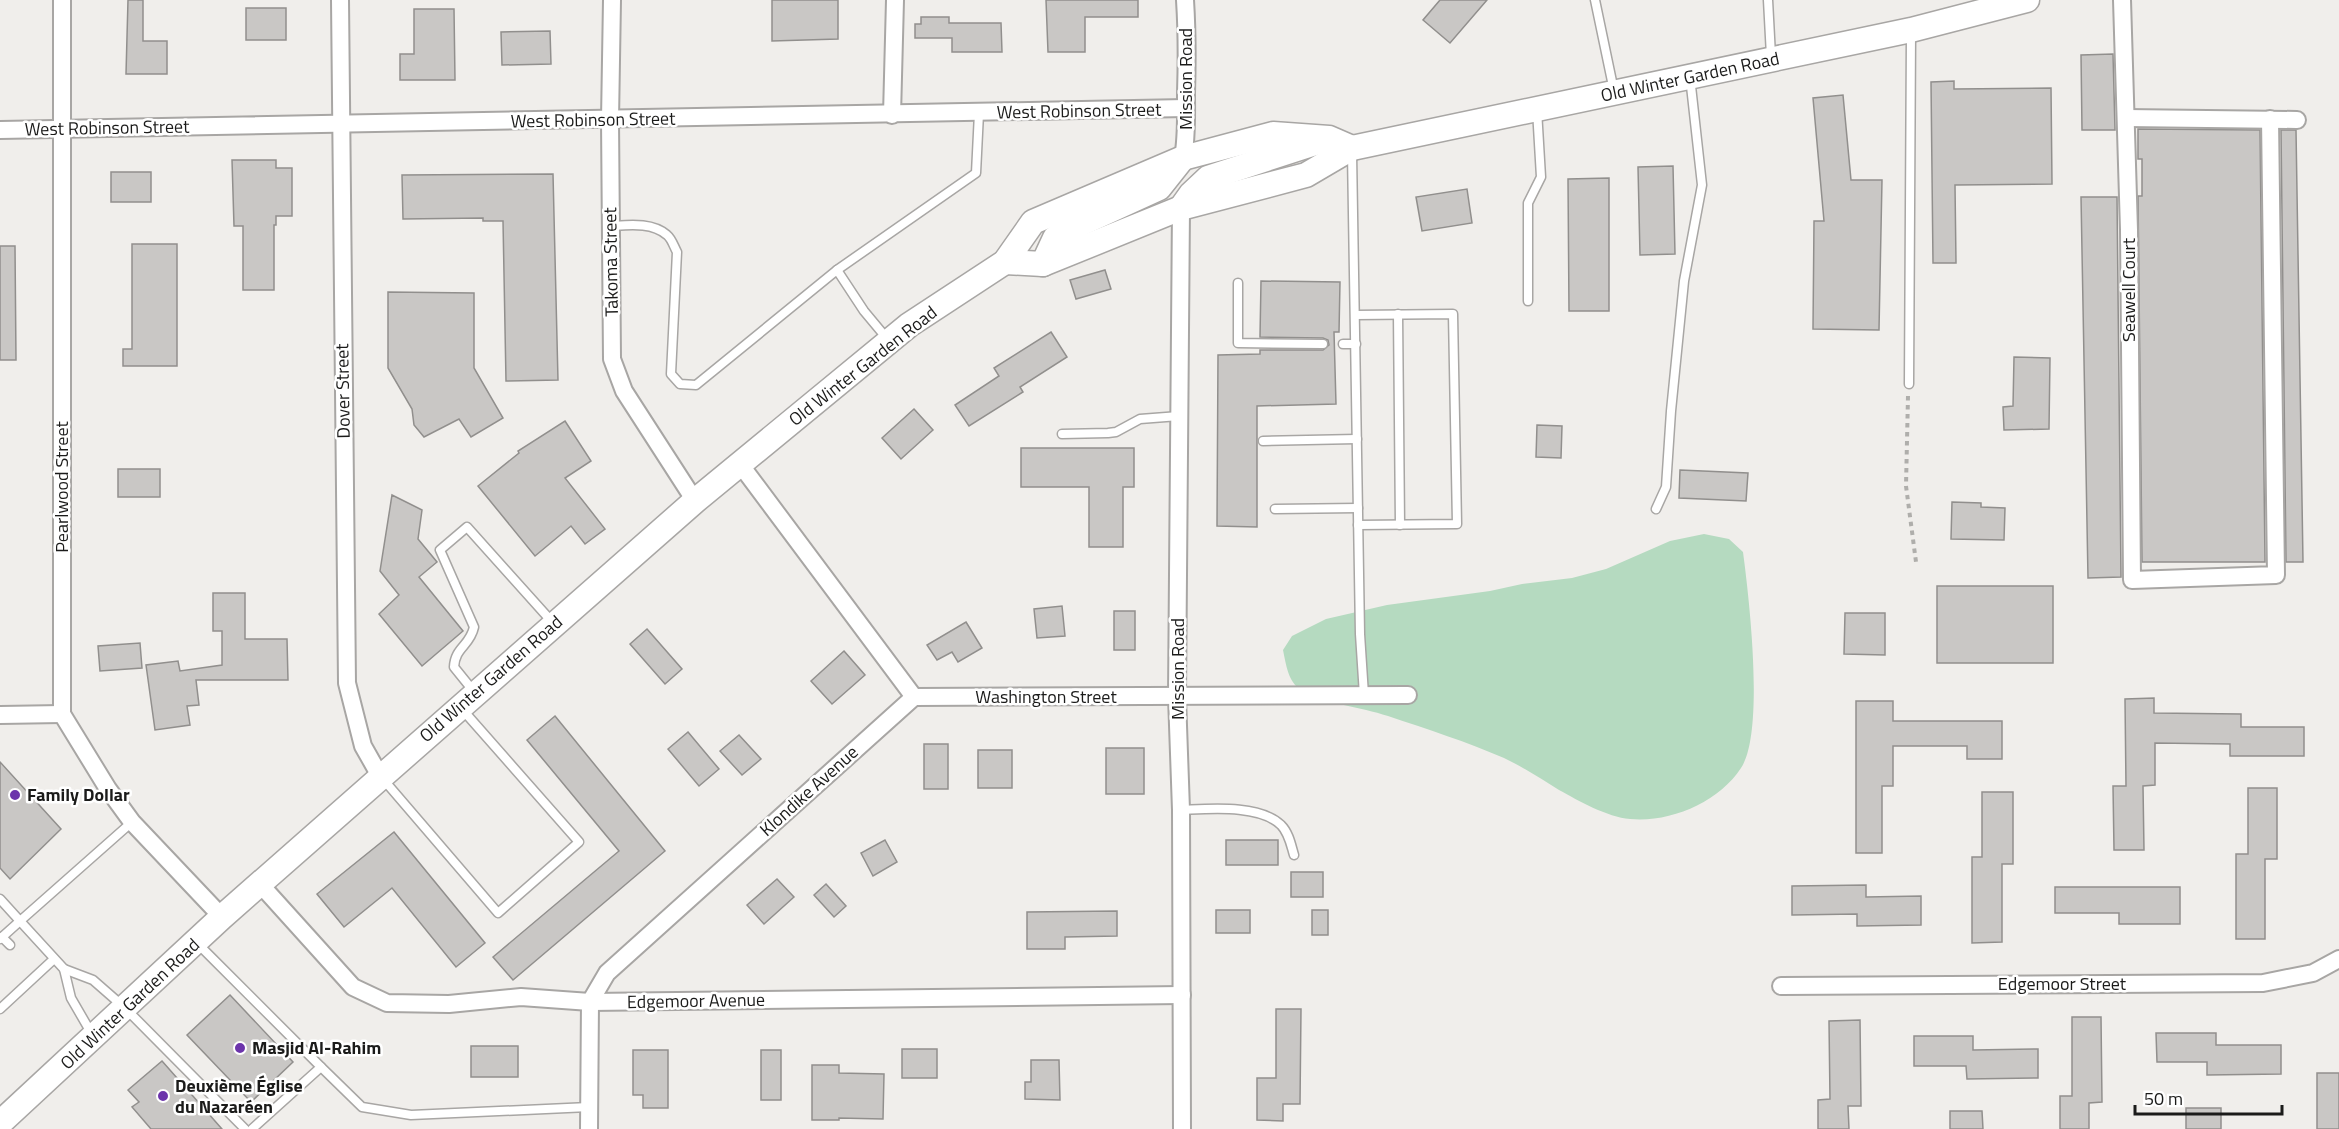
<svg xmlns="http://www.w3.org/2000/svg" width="2339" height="1129" viewBox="0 0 2339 1129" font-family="'Titillium Web',sans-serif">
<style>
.green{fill:#b5dac0}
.building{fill:#c9c7c5;stroke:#918f8d;stroke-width:1.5}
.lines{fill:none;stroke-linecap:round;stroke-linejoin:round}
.lane-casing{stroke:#a8a6a4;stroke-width:11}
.street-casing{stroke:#a8a6a4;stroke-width:20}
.secondary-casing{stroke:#a8a6a4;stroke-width:27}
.path{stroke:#afaeab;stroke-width:4;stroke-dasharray:4.5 4.5;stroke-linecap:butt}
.lane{stroke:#fff;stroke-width:8}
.street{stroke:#fff;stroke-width:16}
.secondary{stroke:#fff;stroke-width:24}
.poi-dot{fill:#6c34ab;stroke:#fff;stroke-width:2}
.labels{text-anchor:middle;stroke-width:5;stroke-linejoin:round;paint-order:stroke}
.street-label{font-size:18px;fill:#1b1b1a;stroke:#fff}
.poi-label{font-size:18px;font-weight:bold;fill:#1b1b1a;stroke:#fff;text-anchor:start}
</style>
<rect width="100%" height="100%" fill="#f0eeeb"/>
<!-- green -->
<path class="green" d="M1704,534L1729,539L1743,552C1749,597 1765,732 1741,768C1719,802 1670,823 1630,819C1607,817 1579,801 1559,790C1541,779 1523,767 1504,758C1467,742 1427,729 1388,716C1360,707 1327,704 1301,690C1288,682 1286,664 1283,650L1292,636L1326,619L1387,605L1490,591L1522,584L1572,578L1606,569L1670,541Z"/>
<!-- building -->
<g class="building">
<polygon points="128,0 143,0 143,41 167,41 167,74 126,74"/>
<polygon points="772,0 838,0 838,39 772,41"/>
<polygon points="1046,0 1138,0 1138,17 1085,17 1085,52 1048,52"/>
<polygon points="1440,0 1487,0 1450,43 1423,20"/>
<rect x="246" y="8" width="40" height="32"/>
<polygon points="414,9 454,9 455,80 400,80 400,54 414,54"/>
<polygon points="921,17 949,17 949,23 1001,23 1002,52 952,52 952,38 915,38 915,24 921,24"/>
<polygon points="550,31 551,64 502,65 501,32"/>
<polygon points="2113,54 2115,130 2082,130 2081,55"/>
<polygon points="1954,81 1954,89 2051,88 2052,184 1955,185 1956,263 1933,263 1931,82"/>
<polygon points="1843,95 1851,180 1882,180 1879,330 1813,329 1814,221 1824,221 1813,98"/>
<polygon points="2138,129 2260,130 2265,562 2142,562 2138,196 2142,196 2142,159 2138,159"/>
<polygon points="2281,130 2296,130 2303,562 2286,562"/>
<polygon points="232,160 276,160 276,168 292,168 292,216 276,216 276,225 274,225 274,290 243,290 243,226 234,226"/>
<polygon points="1673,166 1675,254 1640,255 1638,167"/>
<rect x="111" y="172" width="40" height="30"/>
<polygon points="553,174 558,380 506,381 503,221 483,221 483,218 403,219 402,175"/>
<polygon points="1609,178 1609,311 1569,311 1568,179"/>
<polygon points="1467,189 1472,223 1422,231 1416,197"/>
<polygon points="2081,197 2117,197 2121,577 2088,578"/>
<polygon points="132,244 177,244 177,366 123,366 123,349 132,349"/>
<polygon points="0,246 15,246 16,360 0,360"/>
<polygon points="1105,270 1111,289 1076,299 1070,280"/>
<polygon points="1261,281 1340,282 1339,332 1334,332 1336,404 1257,406 1257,527 1217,526 1218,355 1260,354 1260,350 1323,350 1329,345 1328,340 1323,338 1260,337"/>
<polygon points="388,292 474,293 474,368 503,418 471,437 459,419 424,437 414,425 412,409 388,368"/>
<polygon points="1051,332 1067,357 1020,387 1023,392 969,426 955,405 999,376 994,368"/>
<polygon points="2014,357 2050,358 2049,429 2004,430 2003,407 2013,406"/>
<polygon points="914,409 933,430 901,459 882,438"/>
<polygon points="565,421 591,461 565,478 605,529 585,544 571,526 535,556 478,486 519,453 518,451"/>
<polygon points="1537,425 1562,426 1561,458 1536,457"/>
<polygon points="1021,448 1134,448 1134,487 1123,487 1123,547 1089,547 1089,487 1021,487"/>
<rect x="118" y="469" width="42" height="28"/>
<polygon points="1680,470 1748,473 1746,501 1679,498"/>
<polygon points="392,495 422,510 418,539 437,562 419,577 463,631 422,666 379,614 399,595 380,571"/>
<polygon points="1952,502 1981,503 1981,507 2005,508 2004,540 1951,539"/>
<rect x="1937" y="586" width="116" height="77"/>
<polygon points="213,593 245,593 245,639 287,639 288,680 196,680 199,705 187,706 190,725 155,730 146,665 178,661 180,671 222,665 222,631 213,631"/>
<polygon points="1062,606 1065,636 1037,638 1034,609"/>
<rect x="1114" y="611" width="21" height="39"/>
<polygon points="1845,613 1885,613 1885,655 1844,654"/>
<polygon points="966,622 982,648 958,662 952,652 937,660 927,645"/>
<polygon points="647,629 682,669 665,684 630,644"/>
<polygon points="140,643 142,668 100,671 98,646"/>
<polygon points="844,651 865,675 832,704 811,681"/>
<polygon points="2154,698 2154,713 2241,714 2241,727 2304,727 2304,756 2230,756 2230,744 2155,743 2155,785 2143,786 2144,850 2114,850 2113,786 2126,786 2125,699"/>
<polygon points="1856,701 1893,701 1893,721 2002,721 2002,759 1967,759 1967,746 1893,746 1893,786 1882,786 1882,853 1856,853"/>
<polygon points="555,716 665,851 513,980 493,957 619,851 527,740"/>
<polygon points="688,732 719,769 699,786 668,749"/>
<polygon points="739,735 761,759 742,775 720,751"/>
<rect x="924" y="744" width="24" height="45"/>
<rect x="1106" y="748" width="38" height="46"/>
<rect x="978" y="750" width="34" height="38"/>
<polygon points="0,762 61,829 10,879 0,868"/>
<polygon points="2248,788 2277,788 2277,859 2265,859 2265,939 2236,939 2236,854 2248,854"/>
<polygon points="1982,792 2013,792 2013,864 2002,864 2002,942 1972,943 1972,857 1982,857"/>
<polygon points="394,832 485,943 456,967 392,888 344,927 317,894"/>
<polygon points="885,840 897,862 873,876 861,853"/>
<rect x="1226" y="840" width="52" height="25"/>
<rect x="1291" y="872" width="32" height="25"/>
<polygon points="777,879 794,897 764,924 747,905"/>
<polygon points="826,884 846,906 834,917 814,895"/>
<polygon points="1866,885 1866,897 1921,896 1921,925 1857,926 1857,914 1792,915 1792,886"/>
<polygon points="2055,887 2180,887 2180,924 2119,924 2119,913 2055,913"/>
<rect x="1216" y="910" width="34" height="23"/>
<rect x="1312" y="910" width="16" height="25"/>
<polygon points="1117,911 1117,936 1065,937 1065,949 1027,949 1027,912"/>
<polygon points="230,995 293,1062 251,1102 187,1035"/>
<polygon points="1276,1009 1301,1009 1300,1104 1283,1104 1283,1121 1257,1120 1257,1078 1276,1078"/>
<polygon points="2072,1017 2101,1017 2102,1102 2089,1103 2089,1129 2060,1129 2060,1096 2072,1096"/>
<polygon points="1860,1020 1861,1106 1848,1106 1849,1129 1818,1129 1818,1100 1830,1099 1829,1021"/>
<polygon points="2156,1033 2216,1033 2216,1045 2281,1045 2281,1074 2207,1075 2207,1062 2157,1062"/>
<polygon points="1914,1036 1973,1036 1973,1050 2038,1049 2038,1078 1967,1079 1966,1066 1914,1066"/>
<rect x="471" y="1046" width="47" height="31"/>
<rect x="902" y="1049" width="35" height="29"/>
<polygon points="633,1050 668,1050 668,1108 643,1108 643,1095 633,1095"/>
<rect x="761" y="1050" width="20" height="50"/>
<polygon points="1031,1060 1059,1060 1060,1100 1025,1099 1025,1082 1031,1082"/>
<polygon points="162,1061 222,1129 151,1129 132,1107 139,1102 128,1090"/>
<polygon points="812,1065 839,1065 839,1073 884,1074 883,1119 839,1118 839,1120 812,1120"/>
<rect x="2317" y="1073" width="22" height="56"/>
<rect x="2186" y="1108" width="35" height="21"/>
<polygon points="1950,1111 1982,1111 1983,1129 1950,1129"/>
</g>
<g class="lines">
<!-- lane casing -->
<g class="lane-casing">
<g id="lane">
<polyline points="1595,0 1614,91"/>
<polyline points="1768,0 1771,56"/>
<polyline points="1352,153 1360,634 1364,695"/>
<path d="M611,226C629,225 652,222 667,235C672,239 674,247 677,252L671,374L680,384L696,385L837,270L864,311L889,341"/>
<polyline points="837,270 976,173 979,113"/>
<polyline points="1238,283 1238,343 1323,344"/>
<polyline points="1528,301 1528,203 1541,177 1537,110"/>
<polyline points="1398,314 1400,525"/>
<polyline points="1356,315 1453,314 1457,524 1358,525"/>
<polyline points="1343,344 1356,344"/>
<polyline points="1909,384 1911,34"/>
<polyline points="1062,434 1108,433 1116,432 1140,419 1179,416"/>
<polyline points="1263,441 1357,439"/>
<polyline points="1275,509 1358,508"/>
<polyline points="1656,509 1666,487 1671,411 1684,281 1702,185 1690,77"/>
<path d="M475,693L454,667C455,647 470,646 474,627L440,550L467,527L554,624"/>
<polyline points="383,779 498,913 579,842 461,708"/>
<path d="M1181,810C1209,809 1259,804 1281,825C1289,833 1291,845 1294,855"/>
<polyline points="0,899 20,921 132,822"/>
<polyline points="2,937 10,945"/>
<polyline points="0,939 20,921 64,969"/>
<polyline points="198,944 321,1067 252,1129"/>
<polyline points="0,1009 54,959"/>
<polyline points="93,1036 71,998 64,969 93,980 125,1008 245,1129"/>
<polyline points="321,1067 362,1107 411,1115 589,1107"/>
</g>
</g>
<!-- street casing -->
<g class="street-casing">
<g id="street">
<polyline points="62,0 62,714 108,789 132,822 222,917"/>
<polyline points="340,0 347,683 363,746 380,776"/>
<polyline points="612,0 610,120 612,359 624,391 695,501"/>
<polyline points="2122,0 2129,230 2132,580 2276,575 2270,119"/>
<polyline points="892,115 895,0"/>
<polyline points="2126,118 2297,120"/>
<polyline points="0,130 1186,108"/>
<path d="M1183,158C1187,137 1186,115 1186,93C1187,62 1187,31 1185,0"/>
<polyline points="1181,208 1177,697 1181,810 1182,1129"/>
<polyline points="740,464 914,697"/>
<polyline points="914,697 1408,695"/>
<polyline points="0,715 62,714"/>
<polyline points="260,884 353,987 387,1003 449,1004 521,997 590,1002 1182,995"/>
<polyline points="1781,986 2263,983 2313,973 2339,959"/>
<polyline points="589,1129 590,1002 607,973 914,697"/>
</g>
</g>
<!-- secondary casing -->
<g class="secondary-casing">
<g id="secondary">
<polyline points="1181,208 1191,194 1208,178 1318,142"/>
<polyline points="1005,262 1043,264 1181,208 1306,175 1352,148 1911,30 2027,0"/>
<polyline points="1043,264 1055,238 1080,224 1159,188 1182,159"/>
<polyline points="0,1123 222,917 695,501 909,325 1005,262 1033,222 1183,158 1273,134 1329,138 1352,148"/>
</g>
</g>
<!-- path -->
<polyline class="path" points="1908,396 1906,486 1916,562"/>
<!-- lane -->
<use href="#lane" class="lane"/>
<!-- street -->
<use href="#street" class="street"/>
<!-- secondary -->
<use href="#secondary" class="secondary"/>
</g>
<!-- markers -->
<g class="poi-dot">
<circle cx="15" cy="795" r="6"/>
<circle cx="240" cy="1048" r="6"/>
<circle cx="163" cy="1096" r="6"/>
</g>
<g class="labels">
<!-- street labels -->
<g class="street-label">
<text transform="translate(1690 77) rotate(-12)" y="6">Old Winter Garden Road</text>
<text transform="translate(1186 79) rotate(-90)" y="6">Mission Road</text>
<text transform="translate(1079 111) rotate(-1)" y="6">West Robinson Street</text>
<text transform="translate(593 120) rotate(-1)" y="6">West Robinson Street</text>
<text transform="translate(107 128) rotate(-1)" y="6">West Robinson Street</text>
<text transform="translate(611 262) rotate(-91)" y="6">Takoma Street</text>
<text transform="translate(2129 290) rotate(-90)" y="6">Seawell Court</text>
<text transform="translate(863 366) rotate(-38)" y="6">Old Winter Garden Road</text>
<text transform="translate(343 391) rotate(-91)" y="6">Dover Street</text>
<text transform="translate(62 487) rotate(-90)" y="6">Pearlwood Street</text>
<text transform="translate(1178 669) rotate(-90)" y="6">Mission Road</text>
<text transform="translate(491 679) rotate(-41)" y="6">Old Winter Garden Road</text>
<text x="1046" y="703">Washington Street</text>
<text transform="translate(809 791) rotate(-42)" y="6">Klondike Avenue</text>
<text x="2062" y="990">Edgemoor Street</text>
<text transform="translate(696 1001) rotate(-1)" y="6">Edgemoor Avenue</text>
<text transform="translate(130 1004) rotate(-43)" y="6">Old Winter Garden Road</text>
</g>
<!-- poi labels -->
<g class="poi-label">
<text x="27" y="801">Family Dollar</text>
<text x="252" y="1054">Masjid Al-Rahim</text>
<text x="175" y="1092">Deuxième Église<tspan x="175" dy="21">du Nazaréen</tspan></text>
</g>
</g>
<!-- scale -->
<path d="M2135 1105v9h147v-9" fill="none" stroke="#1b1b1a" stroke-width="3"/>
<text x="2144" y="1105" font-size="18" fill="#1b1b1a" stroke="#ffffff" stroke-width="4.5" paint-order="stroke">50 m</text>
</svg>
